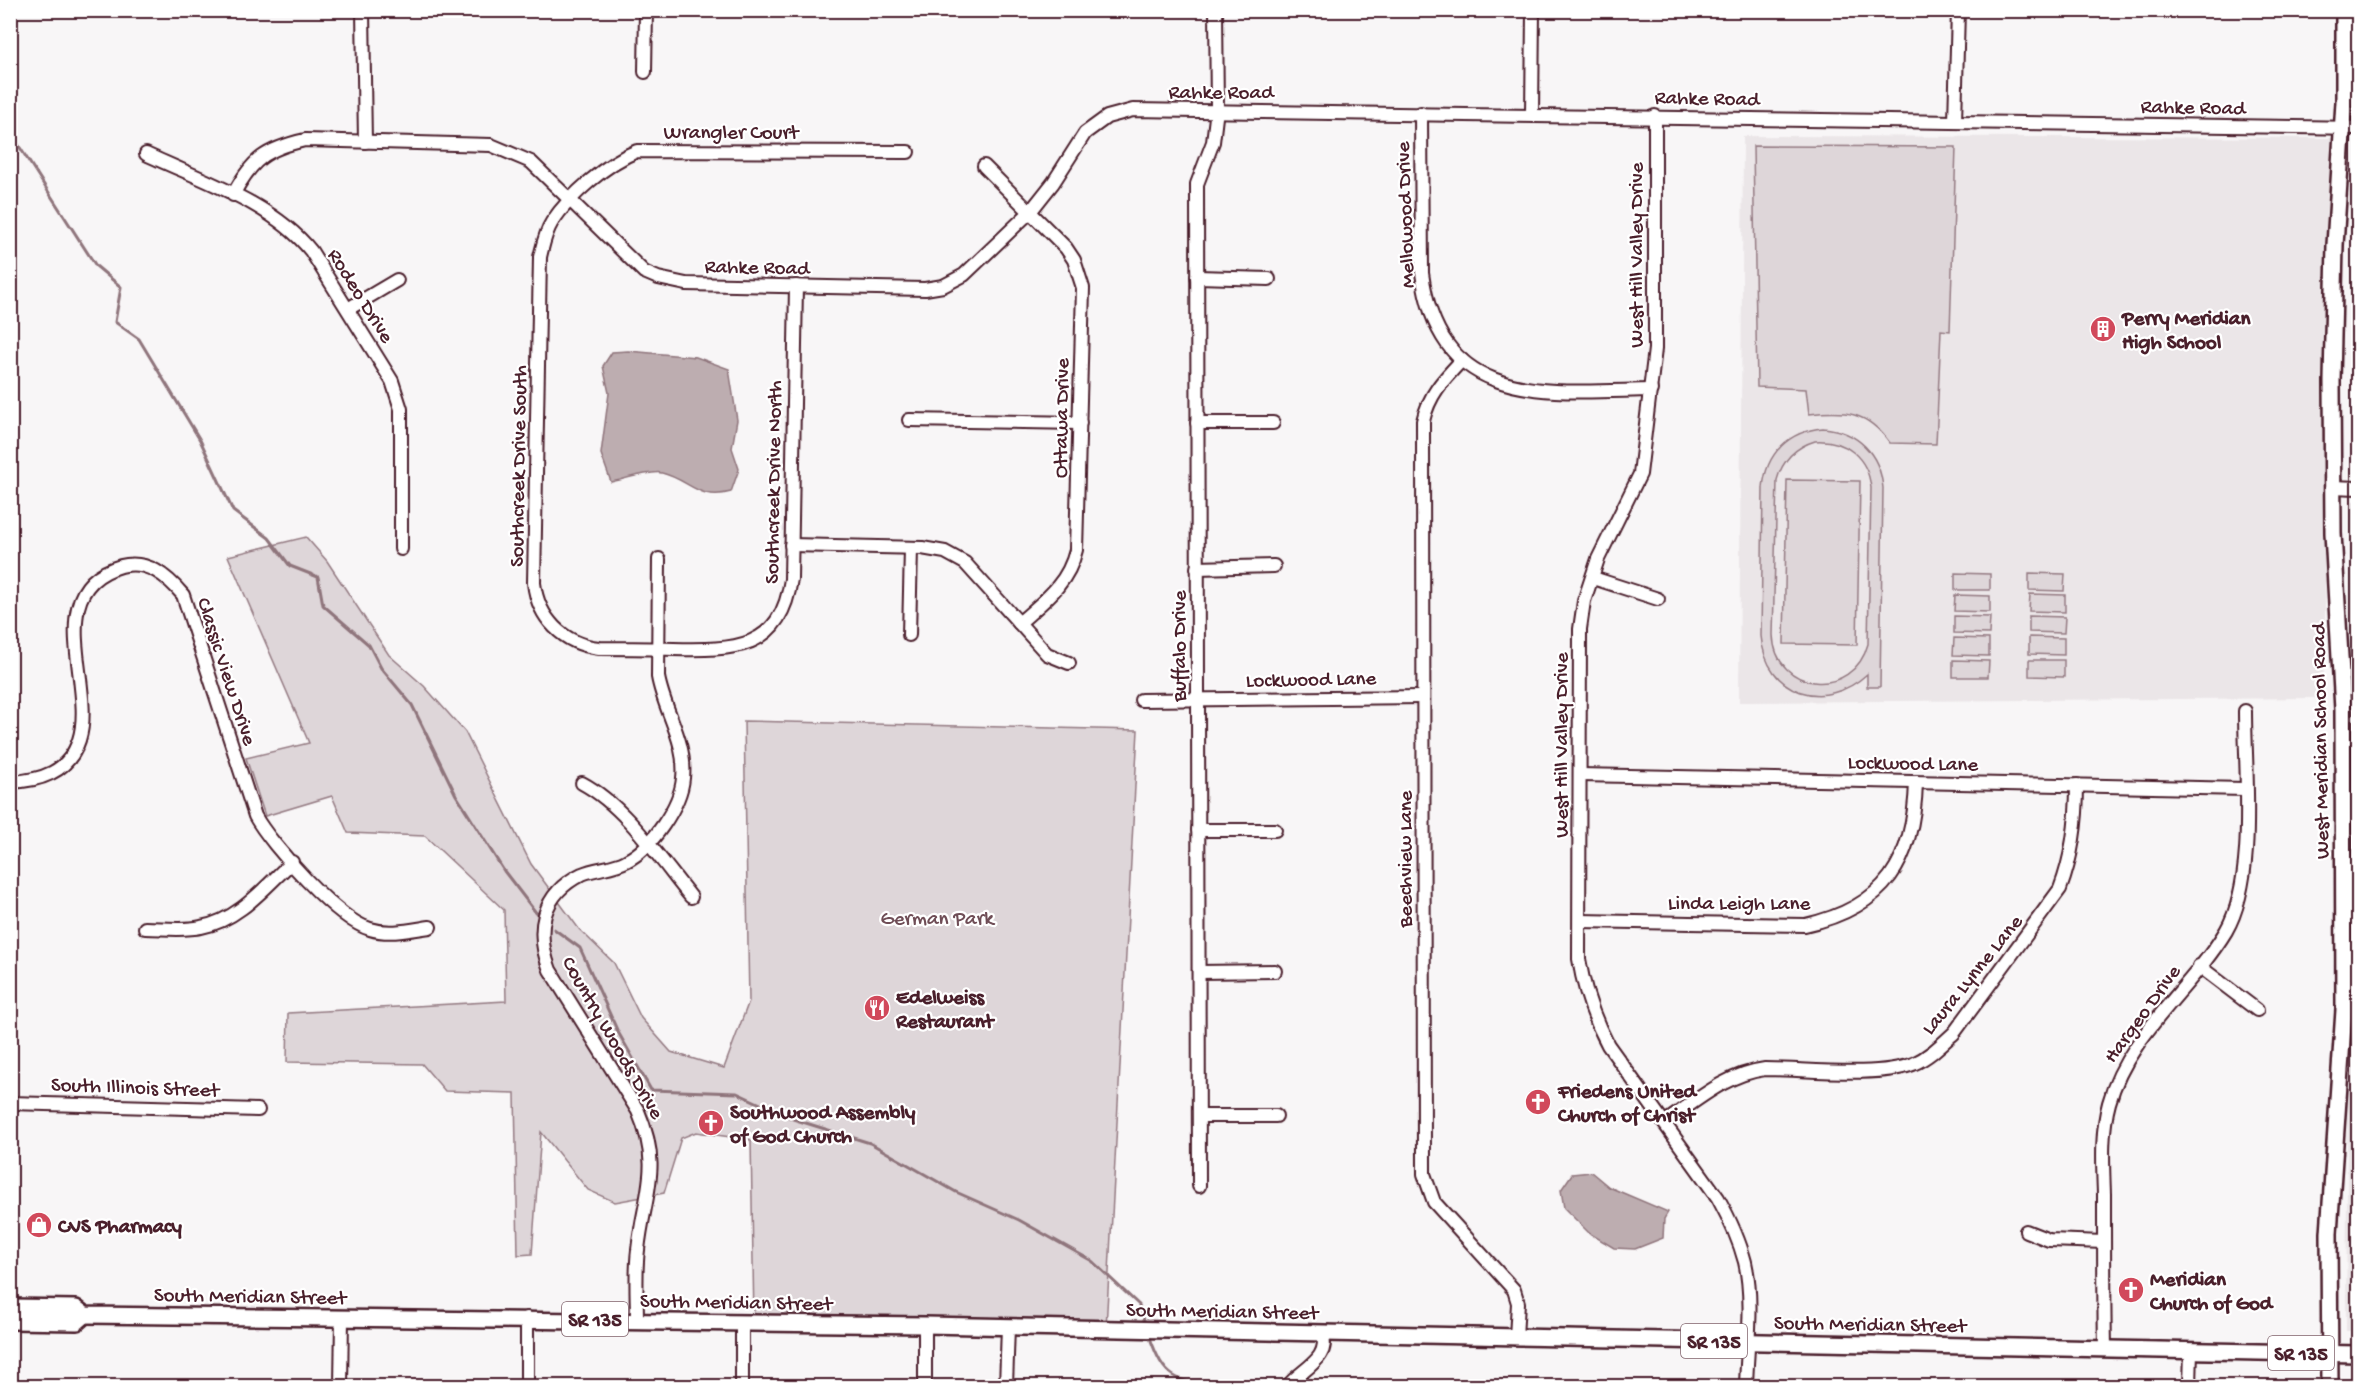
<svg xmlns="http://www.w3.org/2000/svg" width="2369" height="1397" viewBox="0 0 2369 1397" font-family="'Gochi Hand',sans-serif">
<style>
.built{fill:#ebe6e8}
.green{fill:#ded6d9;stroke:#947a82;stroke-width:1.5;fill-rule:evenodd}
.water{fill:#bdadb0;stroke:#8f747b;stroke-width:1.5}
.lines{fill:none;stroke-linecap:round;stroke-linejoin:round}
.stream{stroke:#8f747b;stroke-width:3}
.minor-casing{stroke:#4a1f2b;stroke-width:16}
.major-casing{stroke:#4a1f2b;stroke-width:20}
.minor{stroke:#fff;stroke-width:12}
.major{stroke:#fff;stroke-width:15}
.labels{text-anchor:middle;stroke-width:4.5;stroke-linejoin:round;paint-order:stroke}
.shield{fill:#fff;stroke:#80626b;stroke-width:1.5}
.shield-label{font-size:20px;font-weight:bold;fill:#4a1f2b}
.street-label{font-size:21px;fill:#4a1f2b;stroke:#fff}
.poi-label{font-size:21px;font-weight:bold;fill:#4a1f2b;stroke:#fff;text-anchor:start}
.park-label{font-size:21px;fill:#6f4d56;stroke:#fff}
</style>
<rect width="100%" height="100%" fill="#f8f6f7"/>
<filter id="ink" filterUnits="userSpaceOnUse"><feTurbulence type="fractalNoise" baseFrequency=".0167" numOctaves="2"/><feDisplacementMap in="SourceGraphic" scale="12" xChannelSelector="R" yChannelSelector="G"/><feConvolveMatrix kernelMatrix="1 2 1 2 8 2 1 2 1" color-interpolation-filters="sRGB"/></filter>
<g filter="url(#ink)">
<!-- built -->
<g class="built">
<polygon points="1743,136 2336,138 2323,698 1739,702"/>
<polygon points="2352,501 2358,501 2358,1331 2346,1331"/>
</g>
<!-- green -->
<g class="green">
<path d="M1753,146L1956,147L1950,331L1941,330L1936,444L1890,443C1867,411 1845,410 1809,414L1806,389L1757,387Z"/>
<path d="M1823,428C1858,431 1880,454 1883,488L1880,687H1867V674C1825,713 1766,695 1761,636L1763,488C1766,453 1789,431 1823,428ZM1815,441C1846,439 1868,458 1871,488L1868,644C1853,700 1775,693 1773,635L1777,480C1783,459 1795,447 1815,441Z"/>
<polygon points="1787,480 1860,481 1857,645 1784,644"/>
<polygon points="306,537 327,561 389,655 424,686 465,732 531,864 579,929 614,963 641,1018 671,1052 724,1068 749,1001 744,721 1138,730 1106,1328 754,1322 751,1140 696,1132 681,1138 664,1193 615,1202 588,1190 541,1132 532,1254 518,1255 515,1093 445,1091 422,1064 287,1062 288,1013 506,1001 504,910 425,836 348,833 332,796 265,816 246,758 309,743 228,556"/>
<polygon points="1955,573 1990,574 1990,590 1955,590"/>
<polygon points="2029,573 2065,574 2064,591 2029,590"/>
<polygon points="2030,594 2065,595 2065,612 2029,611"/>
<polygon points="1955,595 1990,596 1990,612 1954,611"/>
<polygon points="1954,616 1990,617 1989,634 1954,633"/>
<polygon points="2029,616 2065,617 2064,633 2029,632"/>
<polygon points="2029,637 2064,638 2064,655 2029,654"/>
<polygon points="1954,638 1989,639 1989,656 1953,655"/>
<polygon points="1953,660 1989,661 1988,677 1953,677"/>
<polygon points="2029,660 2064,660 2064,677 2029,676"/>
</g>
<!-- water -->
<g class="water">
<path d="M628,351L696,357L729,369L737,420L732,448L739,469L731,492C698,501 690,480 662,473C652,470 622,480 611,482L601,454L609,393L603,366L612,352Z"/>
<polygon points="1591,1172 1609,1187 1668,1212 1664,1219 1663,1238 1635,1249 1614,1248 1589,1233 1564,1208 1561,1190 1572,1174"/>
</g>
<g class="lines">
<!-- stream -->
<g class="stream">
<polyline points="10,132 96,266 121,287 115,322 139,339 200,440 233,511 269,538 290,566 318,577 323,605 369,645 381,668 412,705 456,795 504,871 537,914"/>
<polyline points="554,929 580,948 618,1032 651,1090 737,1093 793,1119 870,1143 956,1192 1019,1220 1092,1261 1139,1305 1145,1323"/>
<path d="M1149,1335C1165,1381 1175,1381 1220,1386"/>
</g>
<!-- minor casing -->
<g class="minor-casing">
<g id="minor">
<polyline points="363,10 365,142"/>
<polyline points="645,72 646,10"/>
<path d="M1421,113L1422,273C1440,408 1547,392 1651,390"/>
<polyline points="1532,115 1533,10"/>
<path d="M1655,116V349L1640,474L1598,559L1584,601L1580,629L1579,959C1584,990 1593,1017 1608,1045L1718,1198C1729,1218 1739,1239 1745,1262C1754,1301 1747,1347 1746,1386"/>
<polyline points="1955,122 1958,10"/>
<path d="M146,154C201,180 273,203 311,251L392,381L401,409V549"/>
<path d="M984,166L1066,248L1074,260L1083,288L1076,550C1068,584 1044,601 1019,623"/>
<path d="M233,195C252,159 266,149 305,140L491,145L531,162L644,272L658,278L686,284L925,289L943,286L964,275L1030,212L1053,183L1085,133L1107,117L1133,110L2358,128"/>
<polyline points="1197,277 1269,279"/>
<path d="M796,286L791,579C781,651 733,650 673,649C648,648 623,648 599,648C563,644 538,618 534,583L540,257C543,245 545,233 552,222C570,195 607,163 637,151L908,152"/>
<polyline points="348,309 397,280"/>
<path d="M1462,360C1444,379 1429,394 1423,421L1424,1174L1434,1202L1514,1290L1518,1303L1516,1337"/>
<polyline points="909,420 1080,423"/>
<polyline points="1197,423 1273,423"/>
<polyline points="2332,487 2358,488"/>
<polyline points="791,545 922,548 945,552 965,563 1047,654 1069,663"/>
<polyline points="1197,568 1274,566"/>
<polyline points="1593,578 1658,599"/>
<polyline points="909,635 911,548"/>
<polyline points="1141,700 1423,697"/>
<polyline points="1580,775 2245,789"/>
<path d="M10,782C41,781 69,772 79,740C97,686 39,589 121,566C147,559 167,576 183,595L255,816C271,845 338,920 370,929C389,935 410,930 430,927"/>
<path d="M582,783C625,806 660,859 691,897"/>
<polyline points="1198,830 1275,830"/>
<path d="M1580,921L1805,925C1886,907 1914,861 1916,782"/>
<path d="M145,928C163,928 184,931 201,927C238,921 266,886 292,862"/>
<polyline points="2199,966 2257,1010"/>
<polyline points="1199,972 1275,971"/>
<polyline points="10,1103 258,1110"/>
<polyline points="1199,1116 1276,1116"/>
<path d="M1664,1123C1696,1101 1726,1074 1765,1069C1805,1069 1877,1078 1913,1064C1929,1057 1941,1045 1954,1033L2060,889C2073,855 2077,822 2077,785"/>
<polyline points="1199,1186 1197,184 1213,142 1217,109 1216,10"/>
<polyline points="2026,1231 2049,1240 2104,1242"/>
<path d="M637,1320C637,1297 635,1273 638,1250C644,1193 663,1169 638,1111L550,970C535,931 541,894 582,874C596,868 613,868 626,861C651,849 681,805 683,778C687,742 664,711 658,677L659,559"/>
<path d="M2105,1348C2104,1297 2104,1245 2104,1194C2103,1164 2101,1132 2109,1103C2127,1036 2191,989 2226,931C2257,878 2245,774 2245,711"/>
<polyline points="341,1386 342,1318"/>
<polyline points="527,1386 527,1318"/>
<polyline points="742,1386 742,1322"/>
<polyline points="925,1386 925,1325"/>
<polyline points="1006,1386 1008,1326"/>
<path d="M1288,1386C1301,1369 1332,1359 1322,1333"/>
<polyline points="2190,1386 2191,1350"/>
</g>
</g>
<!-- major casing -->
<g class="major-casing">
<g id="major">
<polyline points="10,1307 76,1308 85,1315 925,1325 2358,1354"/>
<polyline points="10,1321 77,1322 85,1315"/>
<polyline points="2330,1386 2329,1233 2344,1010 2343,710 2333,533 2332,381 2335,245 2344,102 2344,10"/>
</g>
</g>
<!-- minor -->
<use href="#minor" class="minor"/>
<!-- major -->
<use href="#major" class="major"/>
</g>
</g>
<!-- icons -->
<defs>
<g id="building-disc" transform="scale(1.35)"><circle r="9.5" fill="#d1495b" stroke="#fff"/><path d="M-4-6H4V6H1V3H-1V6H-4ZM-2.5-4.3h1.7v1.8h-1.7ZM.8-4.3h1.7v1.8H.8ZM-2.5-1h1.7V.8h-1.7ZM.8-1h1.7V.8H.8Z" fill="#fff"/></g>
<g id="restaurant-disc" transform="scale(1.35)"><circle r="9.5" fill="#d1495b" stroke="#fff"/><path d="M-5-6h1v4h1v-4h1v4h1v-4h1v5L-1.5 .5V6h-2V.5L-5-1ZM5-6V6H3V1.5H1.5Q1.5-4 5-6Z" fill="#fff"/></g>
<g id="church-disc" transform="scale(1.35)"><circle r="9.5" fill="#d1495b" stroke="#fff"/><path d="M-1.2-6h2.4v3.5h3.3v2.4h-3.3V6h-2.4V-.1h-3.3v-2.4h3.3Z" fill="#fff"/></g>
<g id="shop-disc" transform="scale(1.35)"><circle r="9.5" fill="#d1495b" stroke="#fff"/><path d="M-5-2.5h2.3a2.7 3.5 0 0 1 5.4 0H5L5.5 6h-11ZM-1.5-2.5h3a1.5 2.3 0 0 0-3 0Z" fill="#fff"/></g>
</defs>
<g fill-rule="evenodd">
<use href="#building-disc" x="2103" y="329"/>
<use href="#restaurant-disc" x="877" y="1008"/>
<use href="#church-disc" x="1538" y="1102"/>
<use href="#church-disc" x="711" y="1123"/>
<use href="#shop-disc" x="39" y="1225"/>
<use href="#church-disc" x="2131" y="1290"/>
</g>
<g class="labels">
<!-- shield labels -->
<g class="shield">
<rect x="562" y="1302" width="66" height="34" rx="4.5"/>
<rect x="1681" y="1324" width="66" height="34" rx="4.5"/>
<rect x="2268" y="1336" width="66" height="34" rx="4.5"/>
</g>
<g class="shield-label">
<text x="595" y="1326">SR 135</text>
<text x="1714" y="1348">SR 135</text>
<text x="2301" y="1360">SR 135</text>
</g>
<!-- street labels -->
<g class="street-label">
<text x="1221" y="98">Rahke Road</text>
<text transform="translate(1707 97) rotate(1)" y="7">Rahke Road</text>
<text transform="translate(2193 106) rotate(1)" y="7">Rahke Road</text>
<text x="731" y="138">Wrangler Court</text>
<text transform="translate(1404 215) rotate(-92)" y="7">Mellowood Drive</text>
<text transform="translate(1635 255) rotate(-90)" y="7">West Hill Valley Drive</text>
<text transform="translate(757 266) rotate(1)" y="7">Rahke Road</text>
<text transform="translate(362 295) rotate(58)" y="7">Rodeo Drive</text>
<text transform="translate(1060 418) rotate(-89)" y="7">Ottawa Drive</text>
<text transform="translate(517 466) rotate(-89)" y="7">Southcreek Drive South</text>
<text transform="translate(772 482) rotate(-89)" y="7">Southcreek Drive North</text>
<text transform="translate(1178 646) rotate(-90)" y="7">Buffalo Drive</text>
<text transform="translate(228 671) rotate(72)" y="7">Classic View Drive</text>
<text transform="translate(1311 678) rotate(-1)" y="7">Lockwood Lane</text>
<text transform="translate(2319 741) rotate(-91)" y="7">West Meridian School Road</text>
<text transform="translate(1560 745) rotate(-90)" y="7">West Hill Valley Drive</text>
<text transform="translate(1913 762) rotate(1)" y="7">Lockwood Lane</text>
<text transform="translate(1404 859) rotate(-90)" y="7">Beechview Lane</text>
<text x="1739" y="909">Linda Leigh Lane</text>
<text transform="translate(1971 974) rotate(-51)" y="7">Laura Lynne Lane</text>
<text transform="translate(2141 1013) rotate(-54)" y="7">Hargeo Drive</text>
<text transform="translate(614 1037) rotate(60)" y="7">Country Woods Drive</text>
<text transform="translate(135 1086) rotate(2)" y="7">South Illinois Street</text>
<text transform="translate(250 1295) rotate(1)" y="7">South Meridian Street</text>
<text transform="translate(736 1301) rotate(1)" y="7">South Meridian Street</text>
<text transform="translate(1222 1310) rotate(1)" y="7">South Meridian Street</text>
<text transform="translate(1870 1323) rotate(1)" y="7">South Meridian Street</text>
</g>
<!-- poi labels -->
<g class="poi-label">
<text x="2122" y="324">Perry Meridian<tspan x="2122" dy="24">High School</tspan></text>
<text x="896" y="1003">Edelweiss<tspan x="896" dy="24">Restaurant</tspan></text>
<text x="1558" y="1097">Friedens United<tspan x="1558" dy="24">Church of Christ</tspan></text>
<text x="730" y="1118">Southwood Assembly<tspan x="730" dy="24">of God Church</tspan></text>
<text x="58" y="1232">CVS Pharmacy</text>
<text x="2150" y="1285">Meridian<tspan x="2150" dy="24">Church of God</tspan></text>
</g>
<!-- park labels -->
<g class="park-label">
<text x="937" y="924">German Park</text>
</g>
</g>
<!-- margin -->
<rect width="2369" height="1397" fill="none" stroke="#fff" stroke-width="36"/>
<rect x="18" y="18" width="2333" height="1361" fill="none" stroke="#4a1f2b" stroke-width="2" filter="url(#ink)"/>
</svg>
